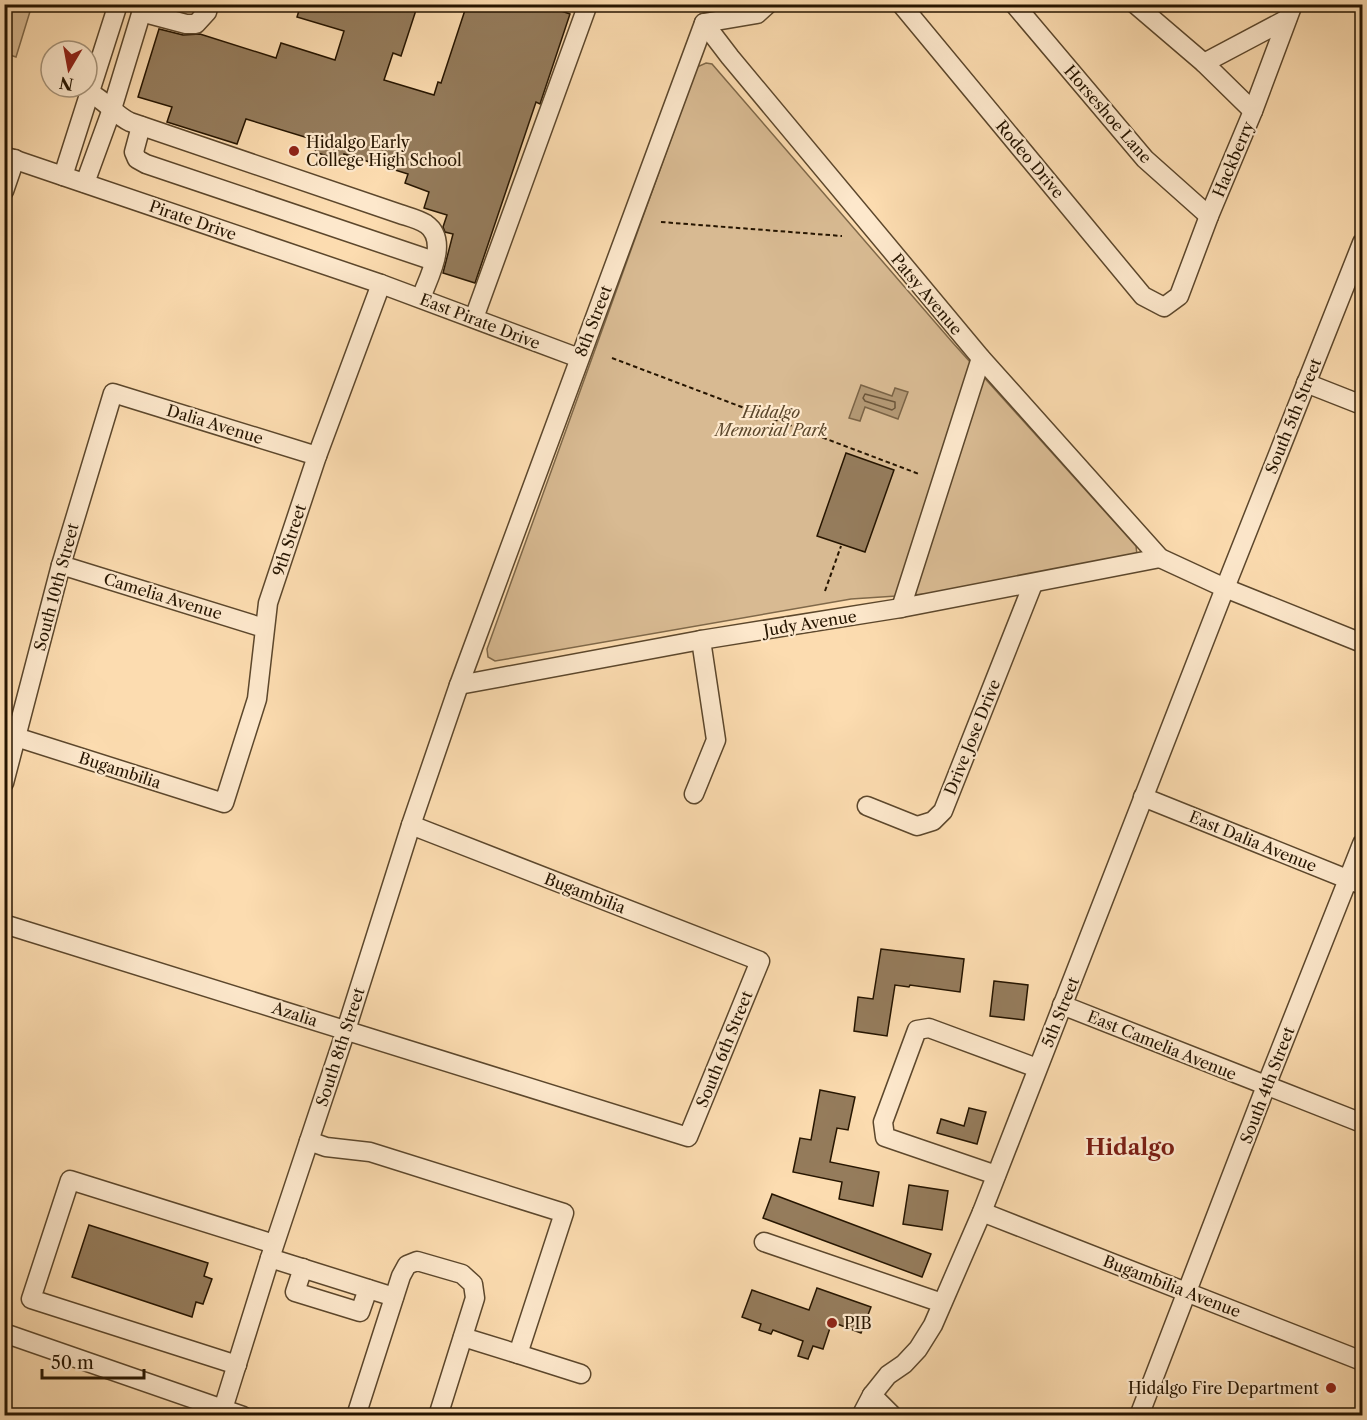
<svg xmlns="http://www.w3.org/2000/svg" width="1367" height="1420" viewBox="0 0 1367 1420" font-family="'Libre Caslon Text',serif">
<style>
.green{fill:#d8ba92;stroke:#7f6849;stroke-width:1.5}
.water{fill:#b39874;stroke:#7b6446;stroke-width:1.5}
.lines{fill:none;stroke-linecap:round;stroke-linejoin:round}
.shore{stroke:#6c563a;stroke-width:1.5}
.building{fill:#957c5c;stroke:#261500;stroke-width:1.5}
.minor-casing{stroke:#5c472c;stroke-width:21}
.path{stroke:#261500;stroke-width:2;stroke-dasharray:4.5 3;stroke-linecap:butt}
.minor{stroke:#fde8cc;stroke-width:18}
.poi-dot{fill:#8f2418;stroke:#fde8cc;stroke-width:2}
.labels{text-anchor:middle;stroke-width:4.5;stroke-linejoin:round;paint-order:stroke}
.street-label{font-size:16px;fill:#261500;stroke:#fde8cc}
.poi-label{font-size:16px;fill:#261500;stroke:#fde8cc;text-anchor:start}
.park-label{font-size:16px;font-style:italic;fill:#5b472c;stroke:#fde8cc}
.district-label{font-size:22px;font-weight:bold;fill:#7a1f14;stroke:#fde8cc}
</style>
<rect width="100%" height="100%" fill="#fcdcb0"/>
<filter id="stains"><feTurbulence type="fractalNoise" baseFrequency=".00333" numOctaves="4"/><feColorMatrix values="0 0 0 0 .2 0 0 0 0 .09 0 0 0 0 .02 0 0 0 .5 -.17"/></filter>
<radialGradient id="worn" r=".72"><stop offset=".6" stop-color="#630" stop-opacity="0"/><stop offset="1" stop-color="#630" stop-opacity=".3"/></radialGradient>
<!-- green -->
<g class="green">
<polygon points="14,5 32,5 16,57 4,53 5,20"/>
<polygon points="706,63 712,64 953,343 1136,546 1137,555 942,593 851,599 495,661 488,657 487,649 697,67"/>
</g>
<!-- water -->
<polygon class="water" points="861,385 892,396 895,388 908,392 898,419 865,407 860,421 849,418"/>
<g class="lines">
<!-- shore -->
<polygon class="shore" points="865,394 895,402 895,408 892,410 865,401 863,398"/>
</g>
<!-- building -->
<g class="building">
<polygon points="301,4 418,4 401,56 393,53 384,80 434,95 438,82 441,83 467,4 541,4 570,14 540,104 536,102 475,283 443,273 453,234 445,232 443,227 447,215 424,208 429,192 405,183 408,174 344,154 342,161 315,152 318,141 246,119 237,144 167,122 172,107 138,97 159,29 183,35 200,34 276,58 281,43 335,60 344,31 297,17"/>
<polygon points="846,453 894,470 865,552 817,536"/>
<polygon points="881,949 964,959 960,992 910,985 909,987 895,985 887,1036 854,1031 858,997 873,999"/>
<polygon points="994,981 1028,985 1024,1020 990,1016"/>
<polygon points="820,1090 855,1097 848,1130 837,1128 830,1162 879,1172 873,1206 839,1199 842,1182 793,1172 800,1138 811,1140"/>
<polygon points="969,1108 986,1112 977,1144 937,1133 941,1119 964,1126"/>
<polygon points="909,1185 948,1191 942,1230 903,1224"/>
<polygon points="772,1194 931,1254 922,1277 763,1218"/>
<polygon points="89,1225 208,1263 204,1276 212,1279 203,1304 196,1302 192,1317 72,1277"/>
<polygon points="817,1288 871,1307 861,1333 832,1322 823,1349 813,1346 808,1359 798,1356 803,1341 773,1330 771,1334 759,1330 761,1324 742,1317 752,1290 809,1310"/>
</g>
<g class="lines">
<!-- minor casing -->
<g class="minor-casing">
<g id="minor">
<polyline points="901,4 1143,296 1164,307 1179,296 1209,216 1253,111 1293,4"/>
<polyline points="1014,4 1145,159 1209,216"/>
<polyline points="1135,4 1204,63 1253,111"/>
<polyline points="141,12 186,24 196,24 207,12 209,4"/>
<polyline points="704,23 730,57 981,358 1160,558 1225,588 1362,643"/>
<polyline points="1204,63 1287,19"/>
<path d="M90,93C106,101 115,115 130,122L400,214C409,217 418,219 426,224C450,241 428,278 421,298"/>
<polyline points="141,126 134,152 137,159 146,164 434,261"/>
<polyline points="4,156 381,284 579,358"/>
<polyline points="63,176 118,4"/>
<polyline points="85,183 112,109 144,4"/>
<polyline points="4,191 15,159"/>
<polyline points="474,318 588,4"/>
<polyline points="1306,383 1362,405"/>
<polyline points="61,565 264,628"/>
<polyline points="901,608 981,358"/>
<polyline points="459,685 701,640 901,608 1160,558"/>
<polyline points="16,737 224,803 257,699 268,603 317,456 381,284"/>
<polyline points="4,783 61,565 113,393 317,456"/>
<polyline points="694,794 716,740 701,640"/>
<polyline points="1143,797 1362,885"/>
<polyline points="867,806 917,826 933,821 943,811 1033,584"/>
<polyline points="4,924 688,1137 760,961 411,825"/>
<polyline points="1062,1005 1362,1123"/>
<polyline points="309,1141 326,1147 370,1152 564,1213 518,1354 581,1374"/>
<polyline points="996,1175 885,1137 883,1122 917,1030 929,1028 1037,1068"/>
<polyline points="982,1212 1362,1361"/>
<polyline points="764,1242 942,1303"/>
<polyline points="270,1258 394,1297"/>
<polyline points="303,1268 295,1292 360,1312 368,1289"/>
<polyline points="4,1333 243,1416"/>
<polyline points="463,1337 518,1354"/>
<polyline points="237,1365 31,1299 70,1180 274,1244"/>
<polyline points="872,1395 893,1416"/>
<polyline points="223,1409 270,1258 346,1030 411,825 459,685 704,23 757,14 768,4"/>
<polyline points="356,1416 401,1276 407,1265 417,1261 462,1274 473,1284 475,1298 438,1416"/>
<polyline points="861,1416 872,1395 888,1375 904,1364 918,1349 933,1325 982,1212 1225,588 1362,243"/>
<polyline points="1139,1416 1266,1086 1362,844"/>
</g>
</g>
<!-- path -->
<g class="path">
<polyline points="661,222 842,236"/>
<polyline points="612,358 919,474"/>
<polyline points="825,591 841,546"/>
</g>
<!-- minor -->
<use href="#minor" class="minor"/>
</g>
<!-- markers -->
<g class="poi-dot">
<circle cx="294" cy="151" r="6"/>
<circle cx="832" cy="1323" r="6"/>
<circle cx="1331" cy="1388" r="6"/>
</g>
<g class="labels">
<!-- street labels -->
<g class="street-label">
<text transform="translate(1108 114) rotate(49)" y="6">Horseshoe Lane</text>
<text transform="translate(1030 159) rotate(50)" y="6">Rodeo Drive</text>
<text transform="translate(1233 159) rotate(-67)" y="6">Hackberry</text>
<text transform="translate(193 220) rotate(19)" y="6">Pirate Drive</text>
<text transform="translate(927 294) rotate(50)" y="6">Patsy Avenue</text>
<text transform="translate(480 321) rotate(21)" y="6">East Pirate Drive</text>
<text transform="translate(593 321) rotate(-69)" y="6">8th Street</text>
<text transform="translate(1293 416) rotate(-68)" y="6">South 5th Street</text>
<text transform="translate(215 424) rotate(17)" y="6">Dalia Avenue</text>
<text transform="translate(289 540) rotate(-72)" y="6">9th Street</text>
<text transform="translate(56 587) rotate(-75)" y="6">South 10th Street</text>
<text transform="translate(163 596) rotate(17)" y="6">Camelia Avenue</text>
<text transform="translate(810 623) rotate(-9)" y="6">Judy Avenue</text>
<text transform="translate(972 737) rotate(-68)" y="6">Drive Jose Drive</text>
<text transform="translate(120 770) rotate(18)" y="6">Bugambilia</text>
<text transform="translate(1253 841) rotate(22)" y="6">East Dalia Avenue</text>
<text transform="translate(585 893) rotate(21)" y="6">Bugambilia</text>
<text transform="translate(1060 1012) rotate(-68)" y="6">5th Street</text>
<text transform="translate(295 1014) rotate(18)" y="6">Azalia</text>
<text transform="translate(1162 1045) rotate(22)" y="6">East Camelia Avenue</text>
<text transform="translate(340 1047) rotate(-72)" y="6">South 8th Street</text>
<text transform="translate(724 1049) rotate(-68)" y="6">South 6th Street</text>
<text transform="translate(1267 1085) rotate(-69)" y="6">South 4th Street</text>
<text transform="translate(1172 1286) rotate(21)" y="6">Bugambilia Avenue</text>
</g>
<!-- poi labels -->
<g class="poi-label">
<text x="306" y="148">Hidalgo Early<tspan x="306" dy="18">College High School</tspan></text>
<text x="844" y="1329">PIB</text>
<text x="1319" y="1394" text-anchor="end">Hidalgo Fire Department</text>
</g>
<!-- park labels -->
<g class="park-label">
<text x="771" y="418">Hidalgo<tspan x="771" dy="18">Memorial Park</tspan></text>
</g>
<!-- district labels -->
<g class="district-label">
<text x="1130" y="1155">Hidalgo</text>
</g>
</g>
<!-- margin -->
<rect width="1367" height="1420" fill="none" stroke="#fcdcb0" stroke-width="24"/>
<rect x="6" y="6" width="1355" height="1408" fill="none" stroke="#261500" stroke-width="3"/>
<rect x="12" y="12" width="1343" height="1396" fill="none" stroke="#261500" stroke-width="1.5"/>
<!-- north arrow -->
<g transform="translate(69 69) rotate(190)"><circle r="28" fill="#fde8cc" stroke="#a7947a" stroke-width="1.5"/>
<path d="M0-4.5L10 22L0 15L-10 22Z" fill="#8f2418"/>
<text y="-9" font-size="16" font-weight="bold" text-anchor="middle" fill="#261500">N</text>
</g>
<!-- scale -->
<path d="M42 1369v9h102v-9" fill="none" stroke="#261500" stroke-width="3"/>
<text x="51" y="1369" font-size="18" fill="#261500" stroke="#fde8cc" stroke-width="4.5" paint-order="stroke">50 m</text>
<rect width="100%" height="100%" filter="url(#stains)"/>
<rect width="100%" height="100%" fill="url(#worn)"/>
</svg>
